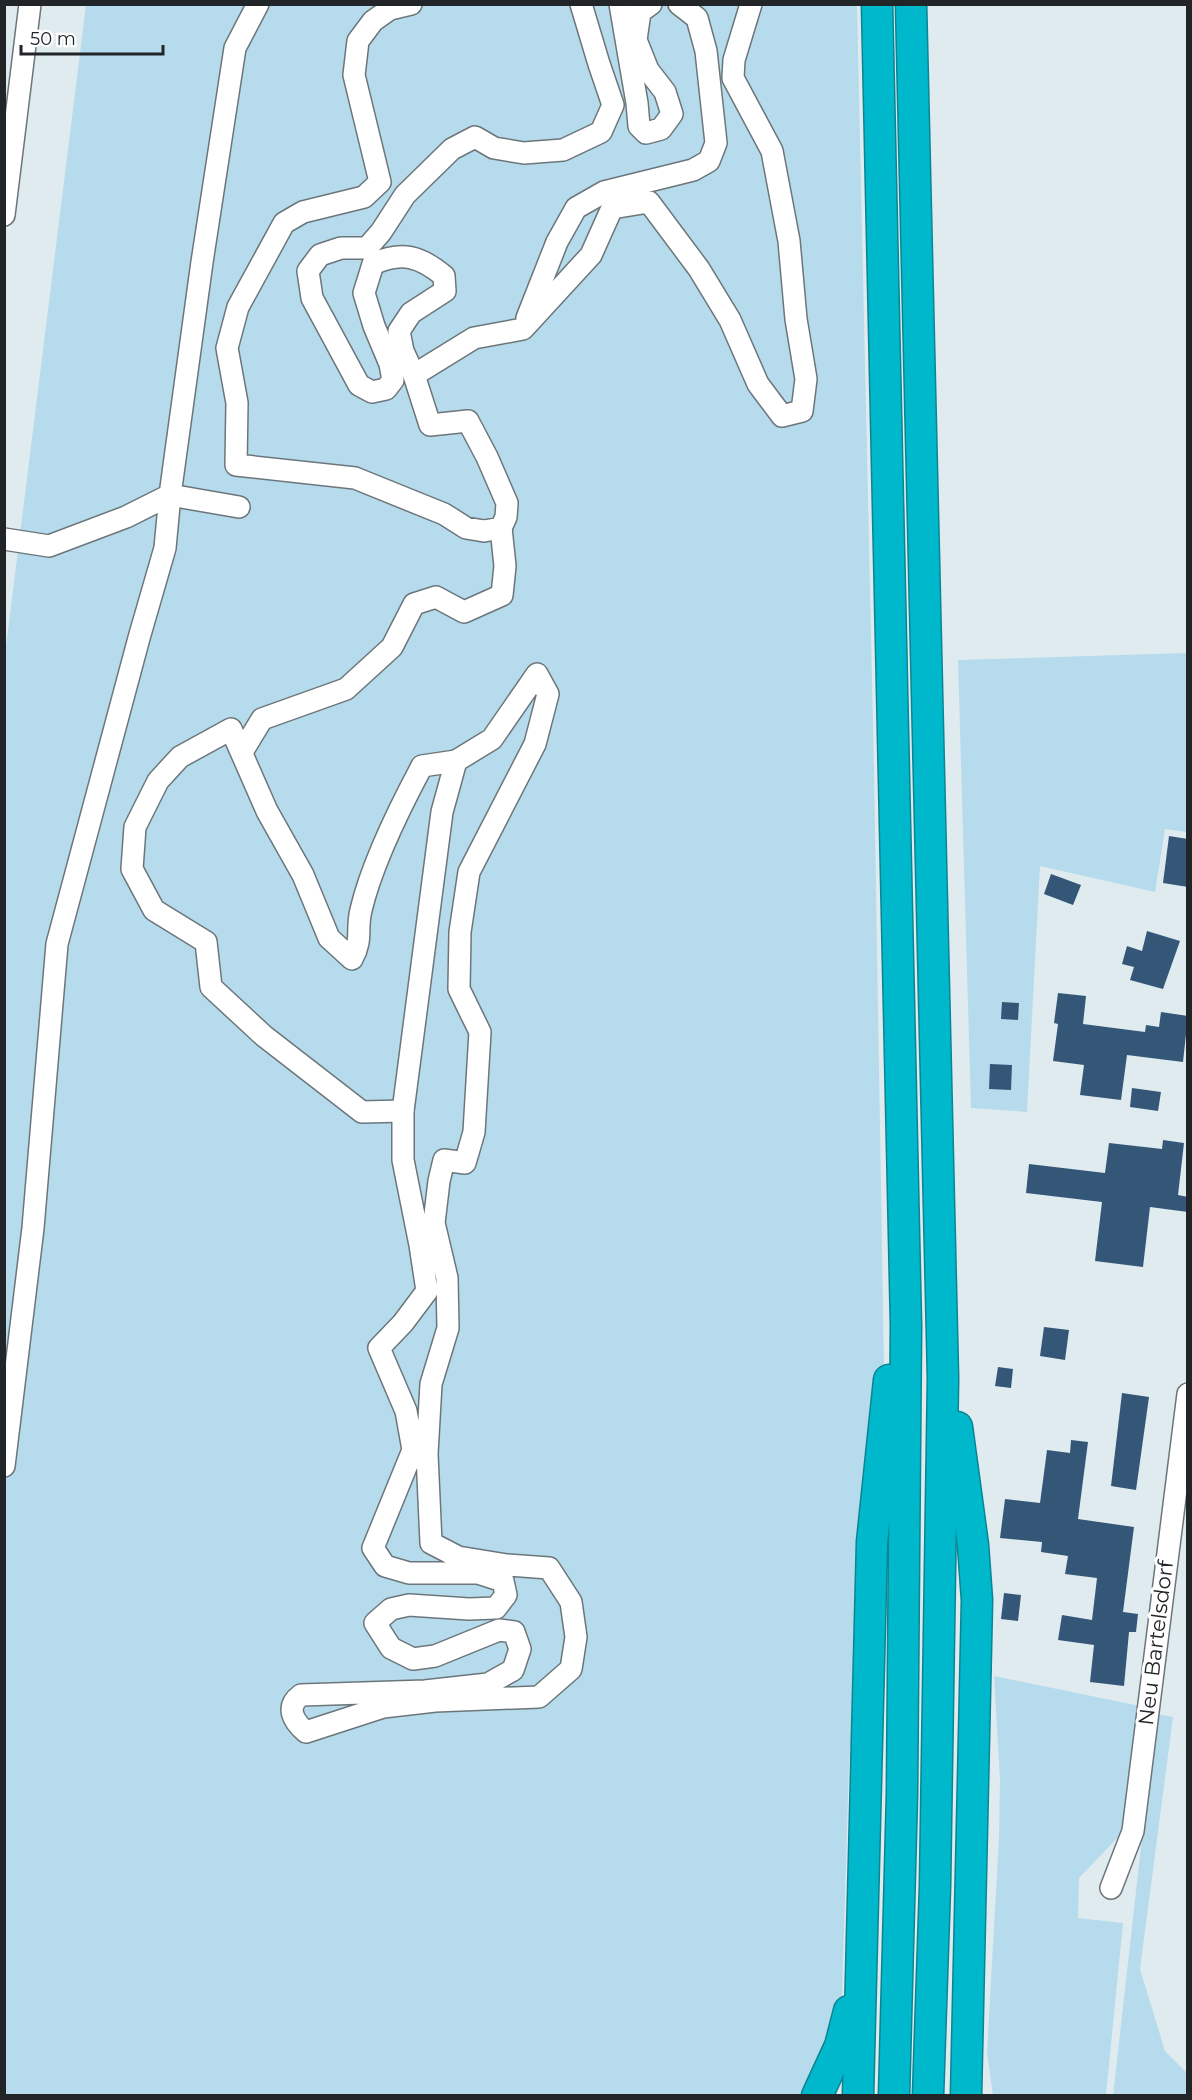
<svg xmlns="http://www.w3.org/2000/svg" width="1192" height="2100" viewBox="0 0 1192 2100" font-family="Montserrat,sans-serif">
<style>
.green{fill:#b6dbec}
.building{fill:#345778}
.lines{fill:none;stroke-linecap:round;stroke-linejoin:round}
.minor-casing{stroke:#6c767a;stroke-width:24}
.highway-casing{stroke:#0c8592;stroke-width:33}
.minor{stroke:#fff;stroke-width:21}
.highway{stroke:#00b8cc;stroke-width:30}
.labels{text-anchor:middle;stroke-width:6;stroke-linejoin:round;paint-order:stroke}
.street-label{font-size:21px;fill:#212527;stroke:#fff}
</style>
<rect width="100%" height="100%" fill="#e0ebf0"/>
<!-- green -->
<g class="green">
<polygon points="86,5 857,5 874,769 884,1369 849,1764 842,1998 839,2019 809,2096 5,2096 4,663"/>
<polygon points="1187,653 1187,832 1165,829 1155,892 1040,866 1027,1112 971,1108 958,660"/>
<polygon points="994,1676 1140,1706 1126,1829 1079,1878 1078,1918 1123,1923 1106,2095 993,2096 987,2052 999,1838 1000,1779"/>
<polygon points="1156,1714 1173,1717 1140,1969 1165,2051 1187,2073 1187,2095 1113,2096"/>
</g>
<!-- building -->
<g class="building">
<polygon points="1169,836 1188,839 1188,887 1163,883"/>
<polygon points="1051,874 1081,885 1073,905 1044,894"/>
<polygon points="1147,931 1180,941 1163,989 1130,980 1134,967 1122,964 1127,946 1142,951"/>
<polygon points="1058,993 1086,996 1083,1024 1145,1032 1146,1025 1159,1027 1161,1012 1188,1016 1183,1062 1127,1055 1121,1100 1080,1095 1084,1065 1053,1061 1058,1024 1054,1023"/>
<polygon points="1002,1002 1019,1003 1018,1020 1001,1019"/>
<polygon points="990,1064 1012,1065 1011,1090 989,1089"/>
<polygon points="1132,1088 1161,1092 1158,1111 1130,1107"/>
<polygon points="1163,1140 1184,1143 1178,1195 1188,1197 1188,1212 1150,1207 1143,1267 1095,1261 1102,1202 1026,1193 1029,1164 1105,1173 1109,1143 1162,1149"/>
<polygon points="1044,1327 1069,1330 1065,1360 1040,1356"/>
<polygon points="998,1367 1013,1369 1011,1388 995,1386"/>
<polygon points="1122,1393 1149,1397 1136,1490 1111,1486"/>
<polygon points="1071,1440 1088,1442 1078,1519 1134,1527 1123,1612 1138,1614 1136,1632 1129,1632 1124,1686 1090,1682 1094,1645 1058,1640 1062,1615 1092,1620 1097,1578 1065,1574 1068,1556 1041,1552 1042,1542 1000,1538 1005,1499 1040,1503 1047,1450 1070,1453"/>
<polygon points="1004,1593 1021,1595 1018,1621 1001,1619"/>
</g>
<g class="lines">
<!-- minor casing -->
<g class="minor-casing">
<g id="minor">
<path d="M411,4L390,9L373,21L358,41L354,75L380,182L364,197L303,212L284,223L238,307L227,348L237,403L236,465L355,478L444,514L466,528L484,531L501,528L506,517L507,503L487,457L468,421L430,425L414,375L403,351L399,331L411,313L445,291L444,276C420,256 402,251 373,264L364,293L374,326L390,364L393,380L386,389L372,392L359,385L312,298L308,271L320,255L341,248H367L381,232L405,195L452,149L475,137L494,148L524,153L563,150L601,132L613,105L599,64L581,4"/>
<polyline points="620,4 637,103 639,126 646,133 661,129 672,114 665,92 648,70 636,40 640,12 651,4"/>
<polyline points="4,215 30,4"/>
<polyline points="527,318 557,242 576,208 604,192 693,170 709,161 716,143 706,51 697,18 679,4"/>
<polyline points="414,375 474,338 523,329 591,255 612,208 649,202 699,269 730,320 758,384 782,416 802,411 806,379 796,319 789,241 772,151 733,78 734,60 751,4"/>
<polyline points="4,539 49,546 126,517 170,495 202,262 235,48 258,4"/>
<path d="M537,674L548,694L535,744L469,872L460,932L459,989L480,1032L474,1132L465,1163L444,1160L439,1181L434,1223L447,1278L448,1328L431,1384L427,1454L431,1543L458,1557L507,1565L549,1568L571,1602L576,1637L571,1669L539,1697L435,1701L383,1707L306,1732C293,1721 285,1707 301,1695L425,1691L488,1684L513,1670L520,1649L514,1632L499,1630L435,1656L413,1659L391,1648L375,1623L391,1609L409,1605L469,1609L496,1608L506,1595L503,1581L478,1573H409L385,1566L373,1548L413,1450L406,1411L379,1348L403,1323L427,1291L420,1245L403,1160V1111L442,812L456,761L492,739Z"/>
<polyline points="242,752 262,719 346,689 392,647 414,604 436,597 464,612 502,595 505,566 501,528"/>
<path d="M403,1111L362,1112L264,1036L211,987L206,942L154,910L132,869L135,827L158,781L180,757L231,729L267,811L303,875L329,938L352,959C363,939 356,930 361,910C372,863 399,809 422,766L456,761"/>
<polyline points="4,1466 33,1228 57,944 139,638 165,548 170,495 239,507"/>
<polyline points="1111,1888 1133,1831 1188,1394"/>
</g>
</g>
<!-- highway casing -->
<g class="highway-casing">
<g id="highway">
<polyline points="877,4 906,1326 902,1793 894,2096"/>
<polyline points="911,4 943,1378 935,1886 928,2096"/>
<polyline points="957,1427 973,1545 977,1600 966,2096"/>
<polyline points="817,2096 840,2046 849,2011"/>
<polyline points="858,2096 872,1542 889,1380"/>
</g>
</g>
<!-- minor -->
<use href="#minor" class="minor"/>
<!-- highway -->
<use href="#highway" class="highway"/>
</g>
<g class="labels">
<!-- street labels -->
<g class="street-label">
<text transform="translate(1156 1643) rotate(-83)" y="7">Neu Bartelsdorf</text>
</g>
</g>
<!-- border -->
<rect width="1192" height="2100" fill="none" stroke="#212527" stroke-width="12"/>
<!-- scale -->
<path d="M21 45v9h142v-9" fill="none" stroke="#212527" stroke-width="3"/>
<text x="30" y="45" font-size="18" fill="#212527" stroke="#ffffff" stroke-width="4.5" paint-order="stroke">50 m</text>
</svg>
